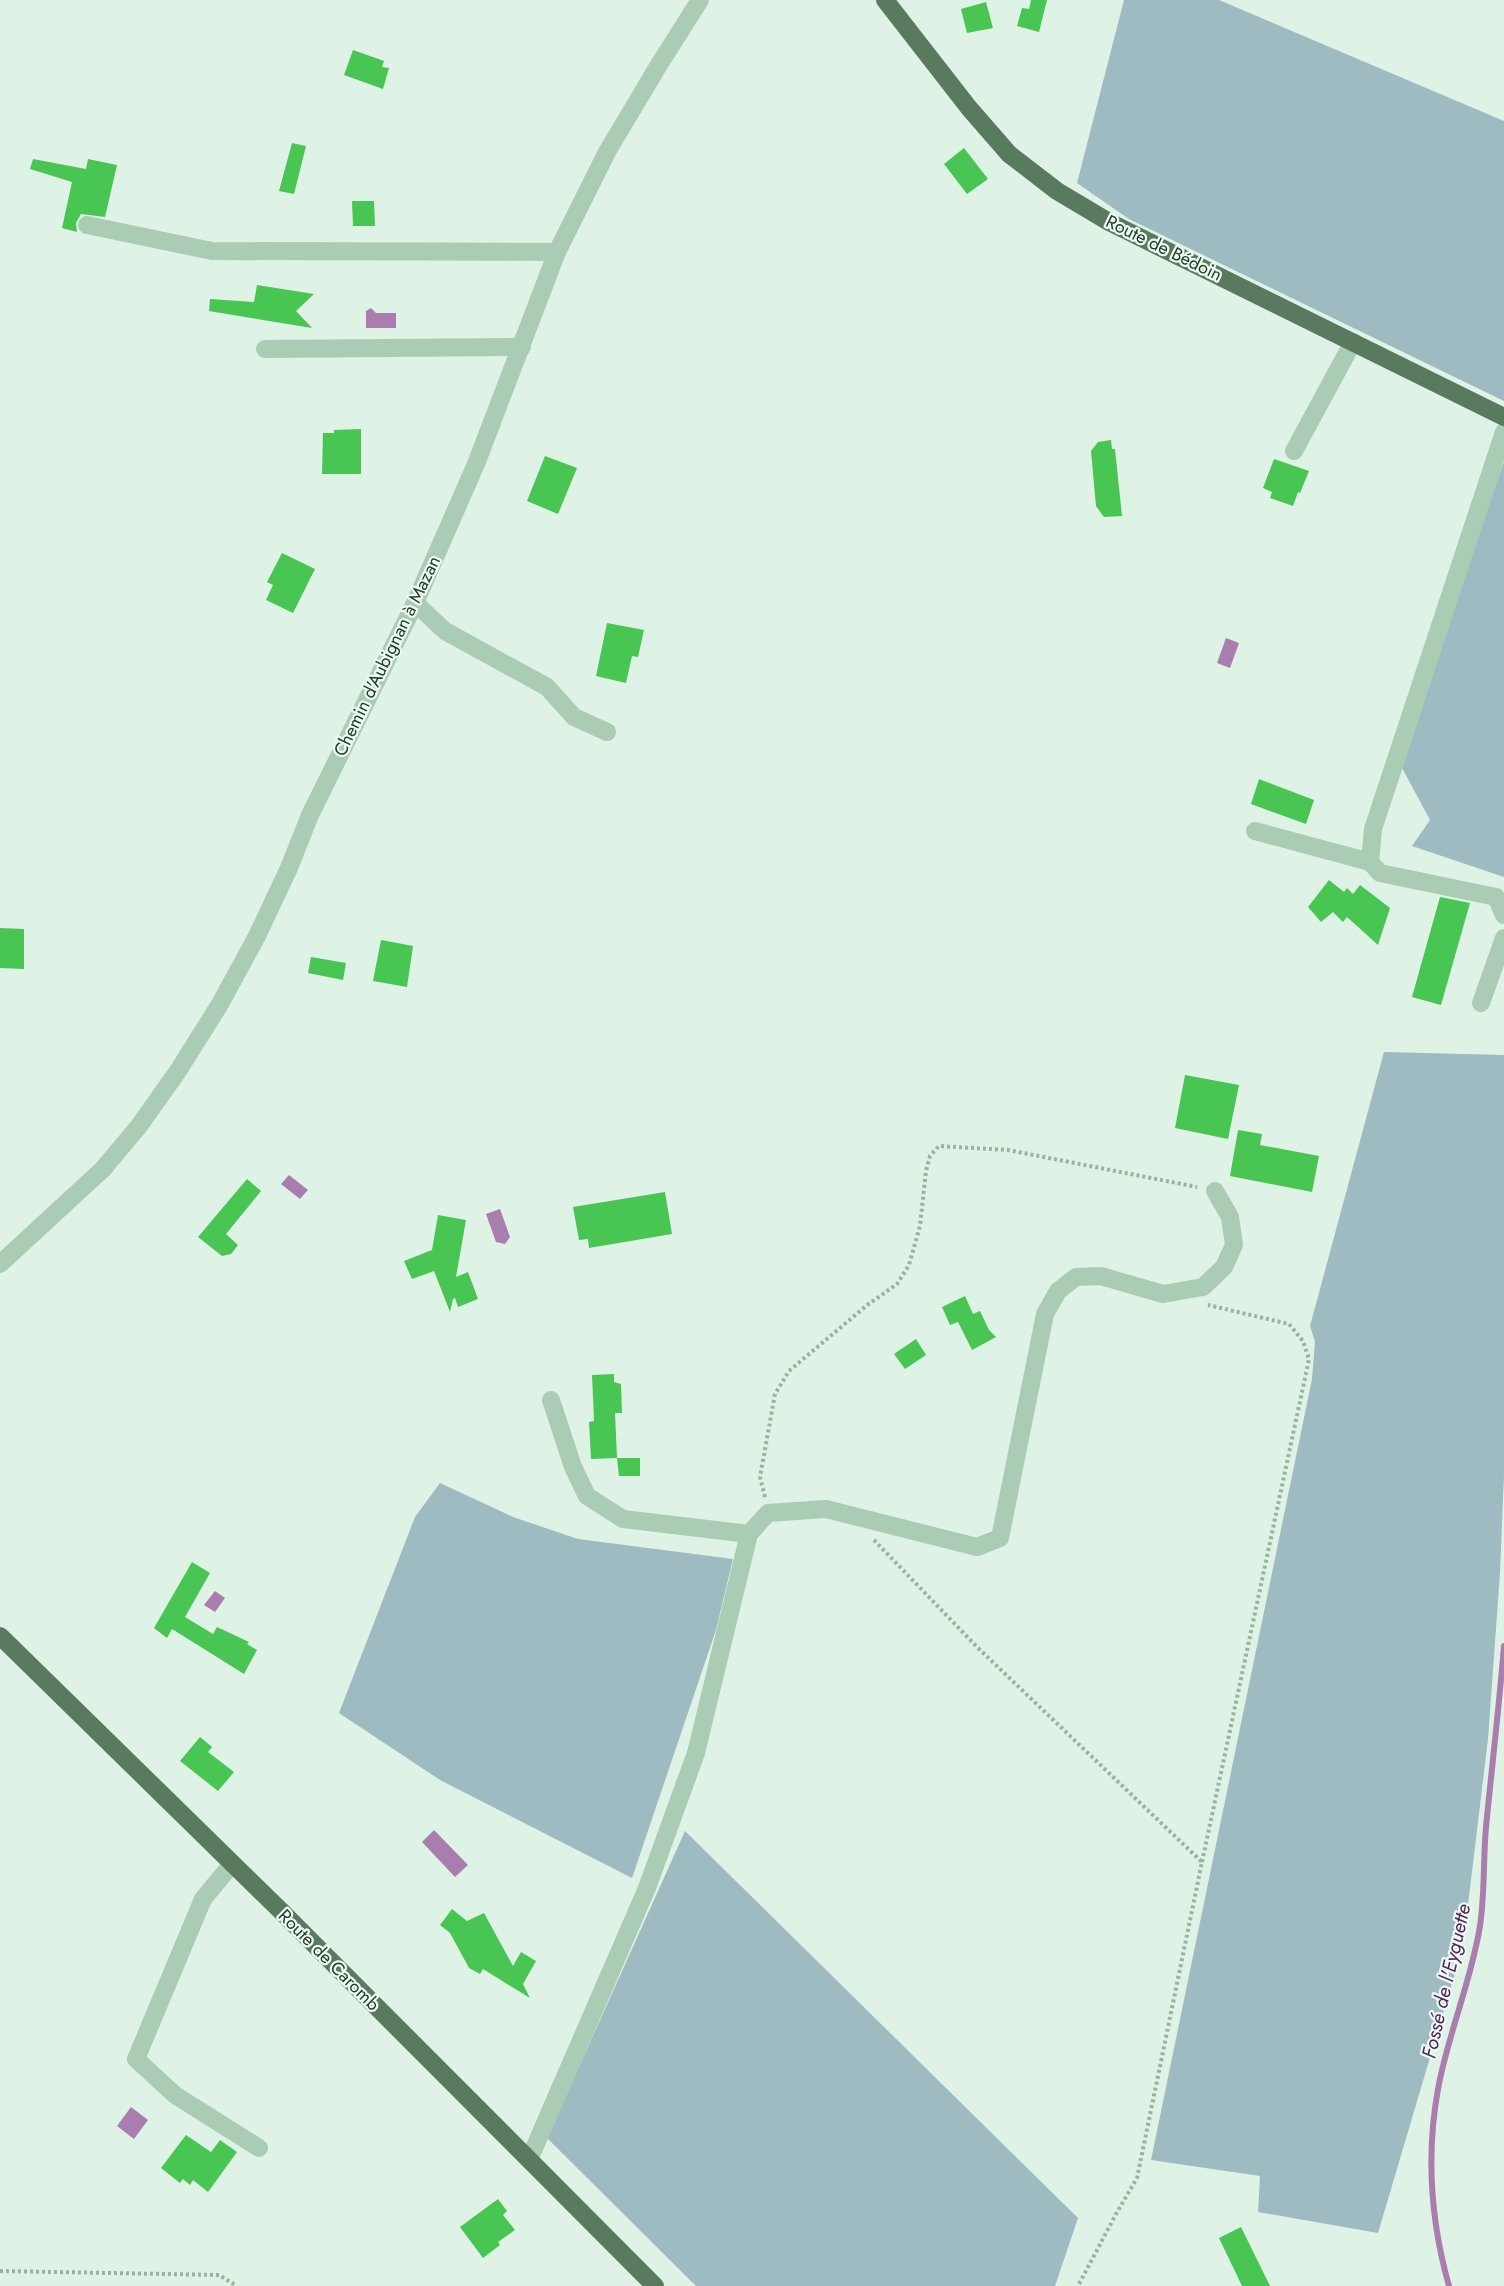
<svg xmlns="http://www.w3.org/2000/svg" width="1504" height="2286" viewBox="0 0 1504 2286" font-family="Jost,sans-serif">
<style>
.green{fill:#9ebbc2}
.water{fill:#aa7daf}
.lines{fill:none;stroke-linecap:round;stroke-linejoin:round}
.stream{stroke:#aa7daf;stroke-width:6}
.building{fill:#49c554}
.path{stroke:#94b69d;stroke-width:4;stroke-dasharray:3 3;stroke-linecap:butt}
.minor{stroke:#aacbb4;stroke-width:18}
.major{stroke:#5a7a60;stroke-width:18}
.labels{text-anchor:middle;stroke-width:4.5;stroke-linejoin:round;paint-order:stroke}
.street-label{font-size:18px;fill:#29382c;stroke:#eafaf0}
.water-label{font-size:20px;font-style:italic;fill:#541f59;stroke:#eafaf0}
</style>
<rect width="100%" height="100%" fill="#def2e5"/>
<!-- green -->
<g class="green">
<polygon points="1124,0 1219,0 1504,121 1504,401 1129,219 1077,183"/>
<polygon points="1504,462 1504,877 1412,846 1430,820 1402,768 1455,598"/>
<polygon points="1384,1052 1504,1055 1504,1474 1500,1573 1488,1739 1463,1946 1378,2233 1258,2212 1260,2176 1151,2160 1312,1379 1315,1342 1310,1326"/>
<polygon points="440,1483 513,1517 578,1539 733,1559 716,1630 632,1878 440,1780 339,1713 415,1517"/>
<polygon points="685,1831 1078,2218 1055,2286 696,2286 547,2138"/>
</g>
<!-- water -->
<g class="water">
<polygon points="371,308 376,313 396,313 396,328 366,328 366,311"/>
<polygon points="1226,638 1239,643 1230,668 1217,663"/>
<polygon points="289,1175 308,1190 300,1199 281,1184"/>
<polygon points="500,1209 510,1237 505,1244 496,1242 486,1214"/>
<polygon points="215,1591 225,1598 215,1612 204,1605"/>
<polygon points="434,1830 468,1865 455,1877 422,1842"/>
<polygon points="131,2107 148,2120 134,2139 117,2126"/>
</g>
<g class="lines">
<!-- stream -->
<path class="stream" d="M1449,2286C1431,2222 1426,2155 1438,2089C1448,2034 1471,1982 1480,1926C1485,1893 1483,1860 1486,1827C1492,1766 1499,1707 1504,1646"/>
</g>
<!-- building -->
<g class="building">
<polygon points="1031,0 1047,0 1039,32 1017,26 1022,8 1029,9"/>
<polygon points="986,2 993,28 967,33 961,9"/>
<polygon points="353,50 384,61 382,67 389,68 383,89 344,75"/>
<polygon points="292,143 306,146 294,194 279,191"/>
<polygon points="964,148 988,179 967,194 944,164"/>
<polygon points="33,159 86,169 88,159 117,165 105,217 81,214 76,223 77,232 62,228 72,182 30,169"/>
<polygon points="352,201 374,201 375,226 353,226"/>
<polygon points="257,285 314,294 296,311 312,328 209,311 210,299 254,302"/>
<polygon points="361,429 361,474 322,474 323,433 334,433 334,430"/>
<polygon points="1111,440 1112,449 1115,449 1122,516 1104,517 1096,506 1091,451 1098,442"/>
<polygon points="545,456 577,468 558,514 527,501"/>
<polygon points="1274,459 1309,471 1300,493 1298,492 1293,506 1270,498 1272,492 1263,488"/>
<polygon points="282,553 315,569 293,613 266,600 273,585 267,582"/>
<polygon points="607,623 644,630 638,657 632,656 626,683 596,676"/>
<polygon points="1259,779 1314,800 1306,824 1251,804"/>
<polygon points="1329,880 1344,892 1347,888 1353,894 1360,885 1390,908 1378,945 1347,917 1343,922 1333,912 1321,922 1308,907"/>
<polygon points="1440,897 1470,903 1441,1005 1412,997"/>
<polygon points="0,928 24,929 24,969 0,968"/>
<polygon points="381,940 413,946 407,987 373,981"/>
<polygon points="311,957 346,963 343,980 308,973"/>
<polygon points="1185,1075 1239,1085 1228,1139 1175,1128"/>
<polygon points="1238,1130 1262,1134 1260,1145 1319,1156 1312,1192 1230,1176"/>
<polygon points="247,1179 261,1191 226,1234 238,1245 231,1254 222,1256 198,1237"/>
<polygon points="665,1192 672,1234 589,1248 588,1239 579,1240 573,1207"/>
<polygon points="438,1215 466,1220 456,1277 468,1272 478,1299 458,1307 455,1298 453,1299 450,1312 434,1271 412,1279 404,1261 432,1250"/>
<polygon points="965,1296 973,1314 980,1311 989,1330 996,1337 972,1350 958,1322 950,1325 942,1307"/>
<polygon points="916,1339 926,1355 905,1369 894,1354"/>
<polygon points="614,1374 614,1382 621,1384 622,1413 615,1413 617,1458 640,1458 640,1476 619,1476 617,1458 591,1459 589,1422 594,1421 592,1375"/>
<polygon points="192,1562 210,1573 185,1617 213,1634 217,1627 249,1642 247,1644 257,1650 244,1674 172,1629 167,1638 154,1628"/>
<polygon points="200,1737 212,1747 208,1752 234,1772 218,1791 180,1761"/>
<polygon points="452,1909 467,1921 484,1913 513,1966 521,1952 536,1961 523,1984 530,1998 483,1969 480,1974 469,1968 450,1933 440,1925"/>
<polygon points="186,2135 211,2152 220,2140 237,2152 208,2192 193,2180 190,2185 183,2179 180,2183 161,2168"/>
<polygon points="498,2199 507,2211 503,2215 515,2230 498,2242 500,2245 483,2258 460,2227"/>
<polygon points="1241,2227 1270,2286 1242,2286 1219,2238"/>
</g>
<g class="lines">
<!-- path -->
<g class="path">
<polyline points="765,1497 760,1477 775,1394 789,1371 866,1306 897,1284 909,1265 920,1226 926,1171 930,1156 939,1146 1008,1150 1197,1187"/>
<polyline points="874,1540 978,1648 1202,1862 1137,2178 1116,2214 1078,2286"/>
<polyline points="1202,1862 1309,1359 1303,1341 1289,1324 1208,1305"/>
<polyline points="0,2271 219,2275 237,2286"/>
</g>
<!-- minor -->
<g class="minor">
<polyline points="87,225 212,251 557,252"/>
<polyline points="265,349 522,347"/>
<polyline points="1504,432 1373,829 1370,862 1380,873 1496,897 1504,915"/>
<polyline points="1294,451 1353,342"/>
<polyline points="415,603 445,631 547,687 574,717 607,732"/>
<polyline points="1255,831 1370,862"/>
<polyline points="1481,1003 1504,938"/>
<polyline points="0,1264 103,1169 139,1126 178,1071 220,1004 257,936 289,868 310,815 415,603 476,464 557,252 607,152 657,68 700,0"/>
<polyline points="551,1400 573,1467 587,1496 623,1519 749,1534"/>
<polyline points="232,1864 203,1899 136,2059 175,2095 259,2148"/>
<polyline points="529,2160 647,1888 696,1753 749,1534 768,1513 826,1509 977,1547 1000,1538 1045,1314 1058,1291 1076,1277 1101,1276 1163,1294 1203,1287 1224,1267 1234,1245 1230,1217 1215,1191"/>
</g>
<!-- major -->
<g class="major">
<polyline points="885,0 969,108 1009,154 1057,191 1109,222 1504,417"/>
<polyline points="0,1636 281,1911 655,2286"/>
</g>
</g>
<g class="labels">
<!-- street labels -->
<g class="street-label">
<text transform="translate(1164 248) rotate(26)" y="6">Route de Bédoin</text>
<text transform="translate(387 656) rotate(-64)" y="6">Chemin d'Aubignan à Mazan</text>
<text transform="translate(329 1960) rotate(45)" y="6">Route de Caromb</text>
</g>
<!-- water labels -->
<g class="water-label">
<text transform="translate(1446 1981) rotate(-77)" y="7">Fossé de l'Eyguette</text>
</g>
</g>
</svg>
